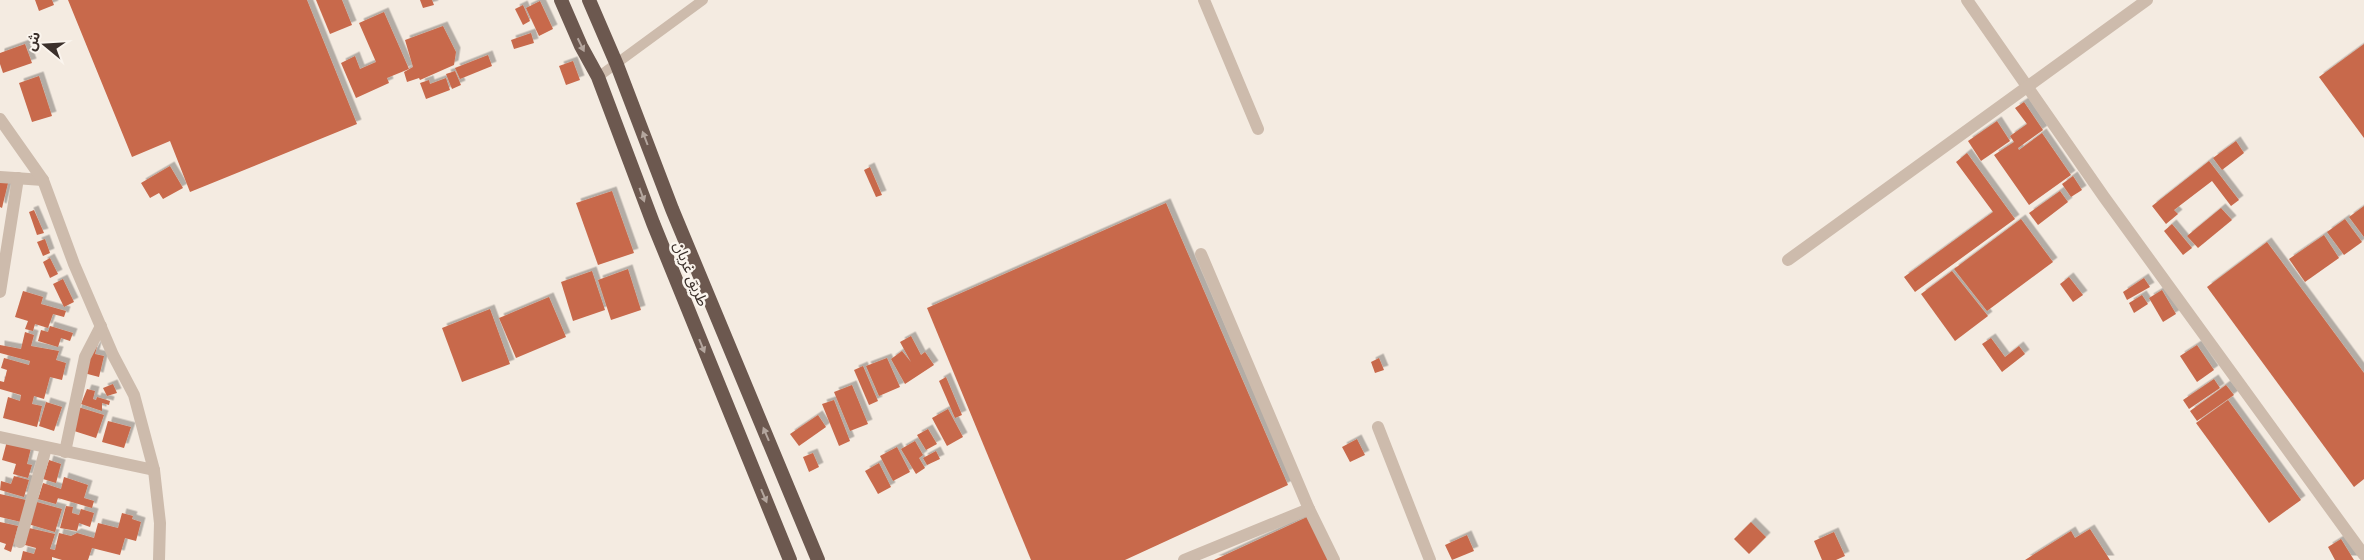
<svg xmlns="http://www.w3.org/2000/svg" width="2364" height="560" viewBox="0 0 2364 560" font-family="Raleway,'Noto Sans Arabic',sans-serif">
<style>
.building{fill:#c8694b;filter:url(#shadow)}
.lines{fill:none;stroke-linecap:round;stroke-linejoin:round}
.service{stroke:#cdbbac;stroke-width:10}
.minor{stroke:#cdbbac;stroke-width:12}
.tertiary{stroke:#cdbbac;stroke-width:12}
.trunk{stroke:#6c584f;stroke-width:14}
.oneway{fill:#b4a69e}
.labels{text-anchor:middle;stroke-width:5;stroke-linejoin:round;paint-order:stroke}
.street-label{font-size:15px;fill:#3b302b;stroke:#fbf5ee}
</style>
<defs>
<filter id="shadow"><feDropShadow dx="4.5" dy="-4.5" stdDeviation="0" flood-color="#0004"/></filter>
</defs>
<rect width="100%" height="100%" fill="#f4ebe1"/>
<!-- building -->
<g class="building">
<polygon points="35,0 52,0 54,5 39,11"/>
<polygon points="68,0 307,0 357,124 190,192 170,141 132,157"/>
<polygon points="316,0 342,0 352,25 330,34"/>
<polygon points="420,0 432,0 434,5 423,8"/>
<polygon points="540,1 553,29 539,36 526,8"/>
<polygon points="523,5 530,21 523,25 515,9"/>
<polygon points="384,12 409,69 387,78 389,83 356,98 341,63 355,56 360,69 376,62 359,23"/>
<polygon points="443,26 456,52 454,65 420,80 419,78 407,82 404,72 413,67 405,40"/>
<polygon points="531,33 534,43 514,49 511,40"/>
<polygon points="25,44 32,63 3,73 0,64 0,53"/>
<polygon points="2364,44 2364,138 2319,77"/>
<polygon points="488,55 492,66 460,79 455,68"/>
<polygon points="573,61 580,80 566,85 559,66"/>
<polygon points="455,71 461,85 452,89 446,74"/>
<polygon points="39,76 52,116 32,122 19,83"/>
<polygon points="446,78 450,90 426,99 420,83 429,80 430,84"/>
<polygon points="2024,102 2043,130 2018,148 2019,150 2042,133 2071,175 2029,205 1994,155 2014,142 2010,136 2027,124 2015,108"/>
<polygon points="1997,121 2010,141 1981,161 1968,141"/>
<polygon points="2236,141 2244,153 2222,170 2213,158"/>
<polygon points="1967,153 2015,219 1915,292 1904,277 1993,212 1956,162"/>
<polygon points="2209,161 2239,200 2231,206 2212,181 2174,210 2178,214 2166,224 2152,206"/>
<polygon points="170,166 183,188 163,199 159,193 150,198 141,183"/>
<polygon points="870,167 882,195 876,197 864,170"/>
<polygon points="2073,176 2082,190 2071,197 2062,184"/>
<polygon points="0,181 8,183 2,208 0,207"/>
<polygon points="612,191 634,253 598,265 576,203"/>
<polygon points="2060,191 2068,202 2038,225 2029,213"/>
<polygon points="1166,203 1288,485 1125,560 1031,560 927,308"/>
<polygon points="2364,206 2364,237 2349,217"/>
<polygon points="2221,208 2232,220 2198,248 2187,236"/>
<polygon points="34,210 44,233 37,235 29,212"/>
<polygon points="2021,219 2053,262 1987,311 1954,269"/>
<polygon points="2345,219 2362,242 2344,255 2327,232"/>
<polygon points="2172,224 2192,248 2183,255 2164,231"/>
<polygon points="2324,235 2339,258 2305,282 2289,259"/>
<polygon points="45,239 50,253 43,256 37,242"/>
<polygon points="2267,242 2364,373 2364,479 2354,487 2207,287"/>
<polygon points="50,258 58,274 50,278 43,262"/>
<polygon points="628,269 641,310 611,320 598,280"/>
<polygon points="592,271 605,310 573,321 561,282"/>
<polygon points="1952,271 1988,316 1955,341 1921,294"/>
<polygon points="2069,277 2083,295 2073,302 2060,284"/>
<polygon points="2144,278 2150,287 2127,300 2123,292"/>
<polygon points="63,279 74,302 64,307 53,284"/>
<polygon points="2162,290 2176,314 2163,322 2149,298"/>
<polygon points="23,291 43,297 41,304 66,311 64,317 53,314 48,328 35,324 33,331 25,329 28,321 15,317"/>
<polygon points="2142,295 2148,304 2134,313 2129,303"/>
<polygon points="549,297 566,337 516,358 499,318"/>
<polygon points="490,309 510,364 462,382 442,328"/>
<polygon points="50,326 73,333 70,341 61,338 58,347 38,341 41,330 48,332"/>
<polygon points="25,332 34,335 31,346 59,351 56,360 66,363 62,380 50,377 44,399 34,396 32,404 42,406 37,427 3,418 8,397 20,401 21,395 0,389 0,381 4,382 7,370 1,368 4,358 29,365 30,361 0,353 0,345 21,349"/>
<polygon points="911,336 921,355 925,352 934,365 905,384 891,359 902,351 911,362 900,342"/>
<polygon points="1991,338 2005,357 2019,346 2025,354 2002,372 1982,344"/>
<polygon points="98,343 95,354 104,356 99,377 80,372"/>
<polygon points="2197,345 2214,370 2197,382 2180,356"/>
<polygon points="887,358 900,387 879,396 866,366"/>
<polygon points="1379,358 1384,370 1375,373 1371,362"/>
<polygon points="863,366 878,401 869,405 854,370"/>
<polygon points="946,377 962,415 955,418 939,381"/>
<polygon points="2214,379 2220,388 2189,409 2183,400"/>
<polygon points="113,384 117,393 107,396 103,388"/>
<polygon points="852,385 868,424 850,431 834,392"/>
<polygon points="2226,385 2234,395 2197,421 2190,411"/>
<polygon points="87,389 95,391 93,399 96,400 97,397 110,401 109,405 102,403 102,411 81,404"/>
<polygon points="834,400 850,441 839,446 822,404"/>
<polygon points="2228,400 2301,500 2269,523 2196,423"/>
<polygon points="46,402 62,407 54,431 39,426"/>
<polygon points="78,407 104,415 96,438 71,430"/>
<polygon points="948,409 963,437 947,446 932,418"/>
<polygon points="818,415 826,427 799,446 790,434"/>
<polygon points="108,421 131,427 124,448 102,442"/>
<polygon points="928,429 937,444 926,450 917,435"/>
<polygon points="1357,439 1365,455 1350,462 1342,447"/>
<polygon points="7,441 31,448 27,464 32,465 28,478 13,474 16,464 2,460"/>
<polygon points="915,441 923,455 919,458 925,468 916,474 901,449"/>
<polygon points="897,447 910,472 893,481 880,456"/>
<polygon points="936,451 940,459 927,465 923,458"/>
<polygon points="813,453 819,467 809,472 803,457"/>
<polygon points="49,460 61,464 56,483 43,479"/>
<polygon points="879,463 891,487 878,494 865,471"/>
<polygon points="14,476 29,480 24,497 0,490 1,481 11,484"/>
<polygon points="64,477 88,485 84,498 94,501 92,508 58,498 56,504 38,499 43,483 61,489"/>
<polygon points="0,494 26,500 21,522 0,517"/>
<polygon points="33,501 62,509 55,532 28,524"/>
<polygon points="66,506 73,507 72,513 79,515 81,509 94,513 90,527 79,523 77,531 60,528"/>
<polygon points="122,513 133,516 132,519 141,522 136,541 125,538 120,555 92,548 88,560 62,560 52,557 52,560 21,560 23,551 34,554 36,548 25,545 29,528 55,534 50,549 55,550 59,533 71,536 77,533 94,538 98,523 118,528"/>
<polygon points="1307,517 1331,560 1214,560"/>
<polygon points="0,522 18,526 11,552 4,549 6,544 0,542"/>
<polygon points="1751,522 1766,537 1749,554 1734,539"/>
<polygon points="2090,529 2110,560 2025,560 2071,531 2075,538"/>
<polygon points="1834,532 1845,556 1836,560 1822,560 1814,541"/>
<polygon points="1467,535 1474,551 1452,560 1445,545"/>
<polygon points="2341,539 2354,560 2335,560 2328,547"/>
</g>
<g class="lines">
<!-- service -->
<polyline class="service" points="598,77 703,0"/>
<!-- minor -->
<g class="minor">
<polyline points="1204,0 1258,129"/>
<polyline points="1967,0 2104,197 2364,555"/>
<polyline points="0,177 43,180"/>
<polyline points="1201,254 1309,509 1334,560"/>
<polyline points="1788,260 2147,0"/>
<polyline points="0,292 18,178"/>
<polyline points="1378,427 1430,560"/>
<polyline points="0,437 154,470"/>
<polyline points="65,452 85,357 101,326"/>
<polyline points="20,542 46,448"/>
<polyline points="1184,560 1309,509"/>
</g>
<!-- tertiary -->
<polyline class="tertiary" points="0,119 43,180 74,264 113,355 134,395 154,470 160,523 159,560"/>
<!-- trunk -->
<g class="trunk">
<polyline points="561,0 581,46 598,77 653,223 790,560"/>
<polyline points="589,0 617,65 672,209 818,560"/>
</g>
</g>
<!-- one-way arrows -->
<defs><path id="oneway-solid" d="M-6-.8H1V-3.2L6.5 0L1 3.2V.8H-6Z" transform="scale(1.25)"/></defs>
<g class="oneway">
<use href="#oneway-solid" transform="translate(581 45) rotate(64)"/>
<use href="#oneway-solid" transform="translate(645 138) rotate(-111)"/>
<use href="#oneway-solid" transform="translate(642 195) rotate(70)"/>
<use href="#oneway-solid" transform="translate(702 346) rotate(68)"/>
<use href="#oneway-solid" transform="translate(766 434) rotate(-113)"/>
<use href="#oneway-solid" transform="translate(764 496) rotate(67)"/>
</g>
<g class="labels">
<!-- street labels -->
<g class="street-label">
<text transform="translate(691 274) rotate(68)" y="5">طريق غريان</text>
</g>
</g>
<!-- north arrow -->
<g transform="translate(45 45) rotate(288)" stroke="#fbf5ee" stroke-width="4" paint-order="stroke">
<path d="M0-4L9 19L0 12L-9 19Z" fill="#3b302b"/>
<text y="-8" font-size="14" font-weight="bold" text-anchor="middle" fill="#3b302b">ش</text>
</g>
</svg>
